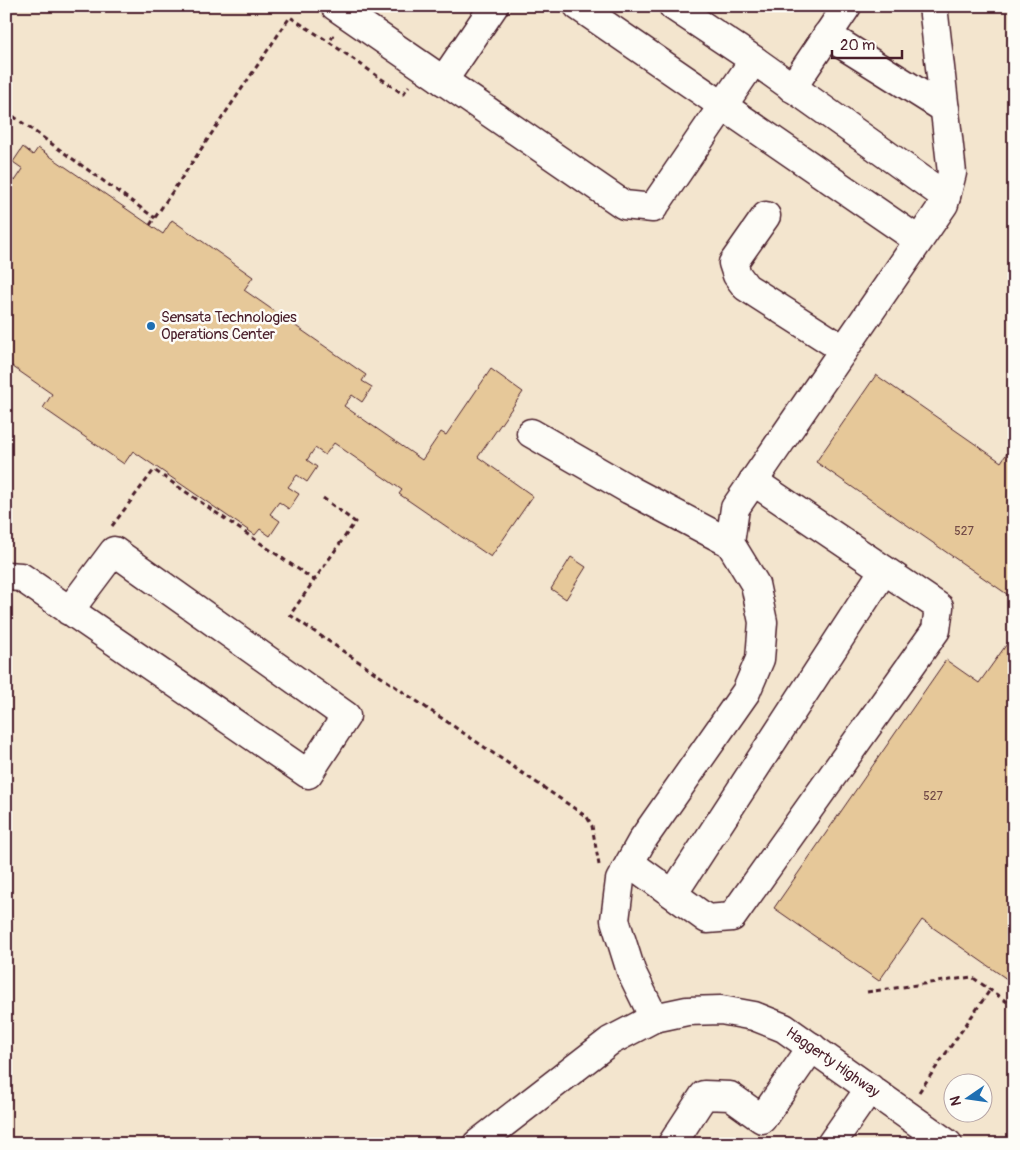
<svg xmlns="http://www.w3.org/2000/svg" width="1020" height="1150" viewBox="0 0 1020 1150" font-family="Pangolin,sans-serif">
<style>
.built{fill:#f3e5ce;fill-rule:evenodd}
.building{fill:#e6c899;stroke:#4a1f2b}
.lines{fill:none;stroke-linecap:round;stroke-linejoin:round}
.minor-casing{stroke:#4a1f2b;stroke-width:31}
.path{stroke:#4a1f2b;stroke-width:3;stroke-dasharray:5 4;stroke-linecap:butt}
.minor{stroke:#fdfcf7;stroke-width:28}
.poi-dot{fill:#1f6fb2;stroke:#fdfcf7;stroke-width:2}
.labels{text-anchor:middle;stroke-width:5;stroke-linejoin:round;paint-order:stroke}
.number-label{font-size:12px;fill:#714946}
.poi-label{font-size:15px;fill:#4a1f2b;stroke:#fdfcf7;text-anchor:start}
.street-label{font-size:15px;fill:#4a1f2b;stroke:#fdfcf7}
</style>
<rect width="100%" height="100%" fill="#f8f2e4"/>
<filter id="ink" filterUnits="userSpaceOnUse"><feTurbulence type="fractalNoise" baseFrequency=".02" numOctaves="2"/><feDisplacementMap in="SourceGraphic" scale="10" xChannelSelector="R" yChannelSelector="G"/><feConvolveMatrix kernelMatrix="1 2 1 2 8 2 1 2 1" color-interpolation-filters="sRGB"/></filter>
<g filter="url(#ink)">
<!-- built -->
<path class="built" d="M6,6H1014V1144H6ZM952,1082H982V1112H952Z"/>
<!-- building -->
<g class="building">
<polygon points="23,147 33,155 38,148 163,234 172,220 253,277 244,290 366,375 362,381 372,387 362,402 352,395 344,406 422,460 441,432 446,435 491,369 523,392 478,457 533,496 491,557 399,494 402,490 334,443 325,455 315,448 307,460 317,467 307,482 297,475 288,487 299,494 289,509 279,502 270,514 280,521 270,536 260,529 255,535 133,451 124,464 43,408 52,394 6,362 6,175 15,181 23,169 13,162"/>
<polygon points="876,375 1001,462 1014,443 1014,599 816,462"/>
<polygon points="571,557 586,567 566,599 551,589"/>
<polygon points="1014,634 1014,984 922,920 879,981 774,908 946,660 979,683"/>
</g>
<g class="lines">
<!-- minor casing -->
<g class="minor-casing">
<g id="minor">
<polyline points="335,6 624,205 653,208 754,60 673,6"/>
<polyline points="578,6 918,240"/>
<polyline points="827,35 945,109"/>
<polyline points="754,60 946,197"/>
<polyline points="443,81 494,6"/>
<polyline points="792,88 847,6"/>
<polyline points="766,216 733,263 737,275 746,287 843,349"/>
<polyline points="531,433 630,490 730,543"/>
<polyline points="6,576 21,577 308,774 346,716 114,551 69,611"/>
<polyline points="630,863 707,919 732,917 936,630 939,607 753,481"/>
<polyline points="673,894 884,570"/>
<polyline points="654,1018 631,971 615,920 620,880 643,839 746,692 760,659 763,622 755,584 730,543 735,508 944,204 952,173 933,6"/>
<polyline points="477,1144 610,1041 654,1018 687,1011 721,1010 754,1016 784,1028 948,1144"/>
<polyline points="672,1144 704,1095 730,1096 762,1119 812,1047"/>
<polyline points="831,1144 870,1088"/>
</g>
</g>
<!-- path -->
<g class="path">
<polyline points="334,35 329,42 403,94 409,86"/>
<polyline points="6,111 155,218"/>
<polyline points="150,225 290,17 329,42"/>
<polyline points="323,498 355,522 290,615 587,817 592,826 599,865"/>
<polyline points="112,526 154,470 314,580"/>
<polyline points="867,992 972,977 1014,1007"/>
<polyline points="919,1092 990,990"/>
</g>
<!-- minor -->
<use href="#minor" class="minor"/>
</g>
</g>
<!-- markers -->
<circle class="poi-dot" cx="151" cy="326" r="5"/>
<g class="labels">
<!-- number labels -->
<g class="number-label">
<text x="964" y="535">527</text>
<text x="933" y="800">527</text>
</g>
<!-- poi labels -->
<g class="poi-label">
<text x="161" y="322">Sensata Technologies<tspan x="161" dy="17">Operations Center</tspan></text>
</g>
<!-- street labels -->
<g class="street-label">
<text transform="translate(833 1062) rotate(35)" y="5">Haggerty Highway</text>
</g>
</g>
<!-- margin -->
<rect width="1020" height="1150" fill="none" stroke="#fdfcf7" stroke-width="25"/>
<rect x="12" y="12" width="995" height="1125" fill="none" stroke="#4a1f2b" stroke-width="2" filter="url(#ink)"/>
<!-- north arrow -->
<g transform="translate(968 1098) rotate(257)"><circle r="24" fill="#fdfcf7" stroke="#b5a4a5"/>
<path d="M0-4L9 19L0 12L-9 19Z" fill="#1f6fb2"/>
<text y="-8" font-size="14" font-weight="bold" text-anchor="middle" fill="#4a1f2b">N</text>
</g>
<!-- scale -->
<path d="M832 50v8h70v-8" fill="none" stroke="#4a1f2b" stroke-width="2.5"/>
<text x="840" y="50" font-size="15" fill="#4a1f2b" stroke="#fdfcf7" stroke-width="4" paint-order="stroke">20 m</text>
</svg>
